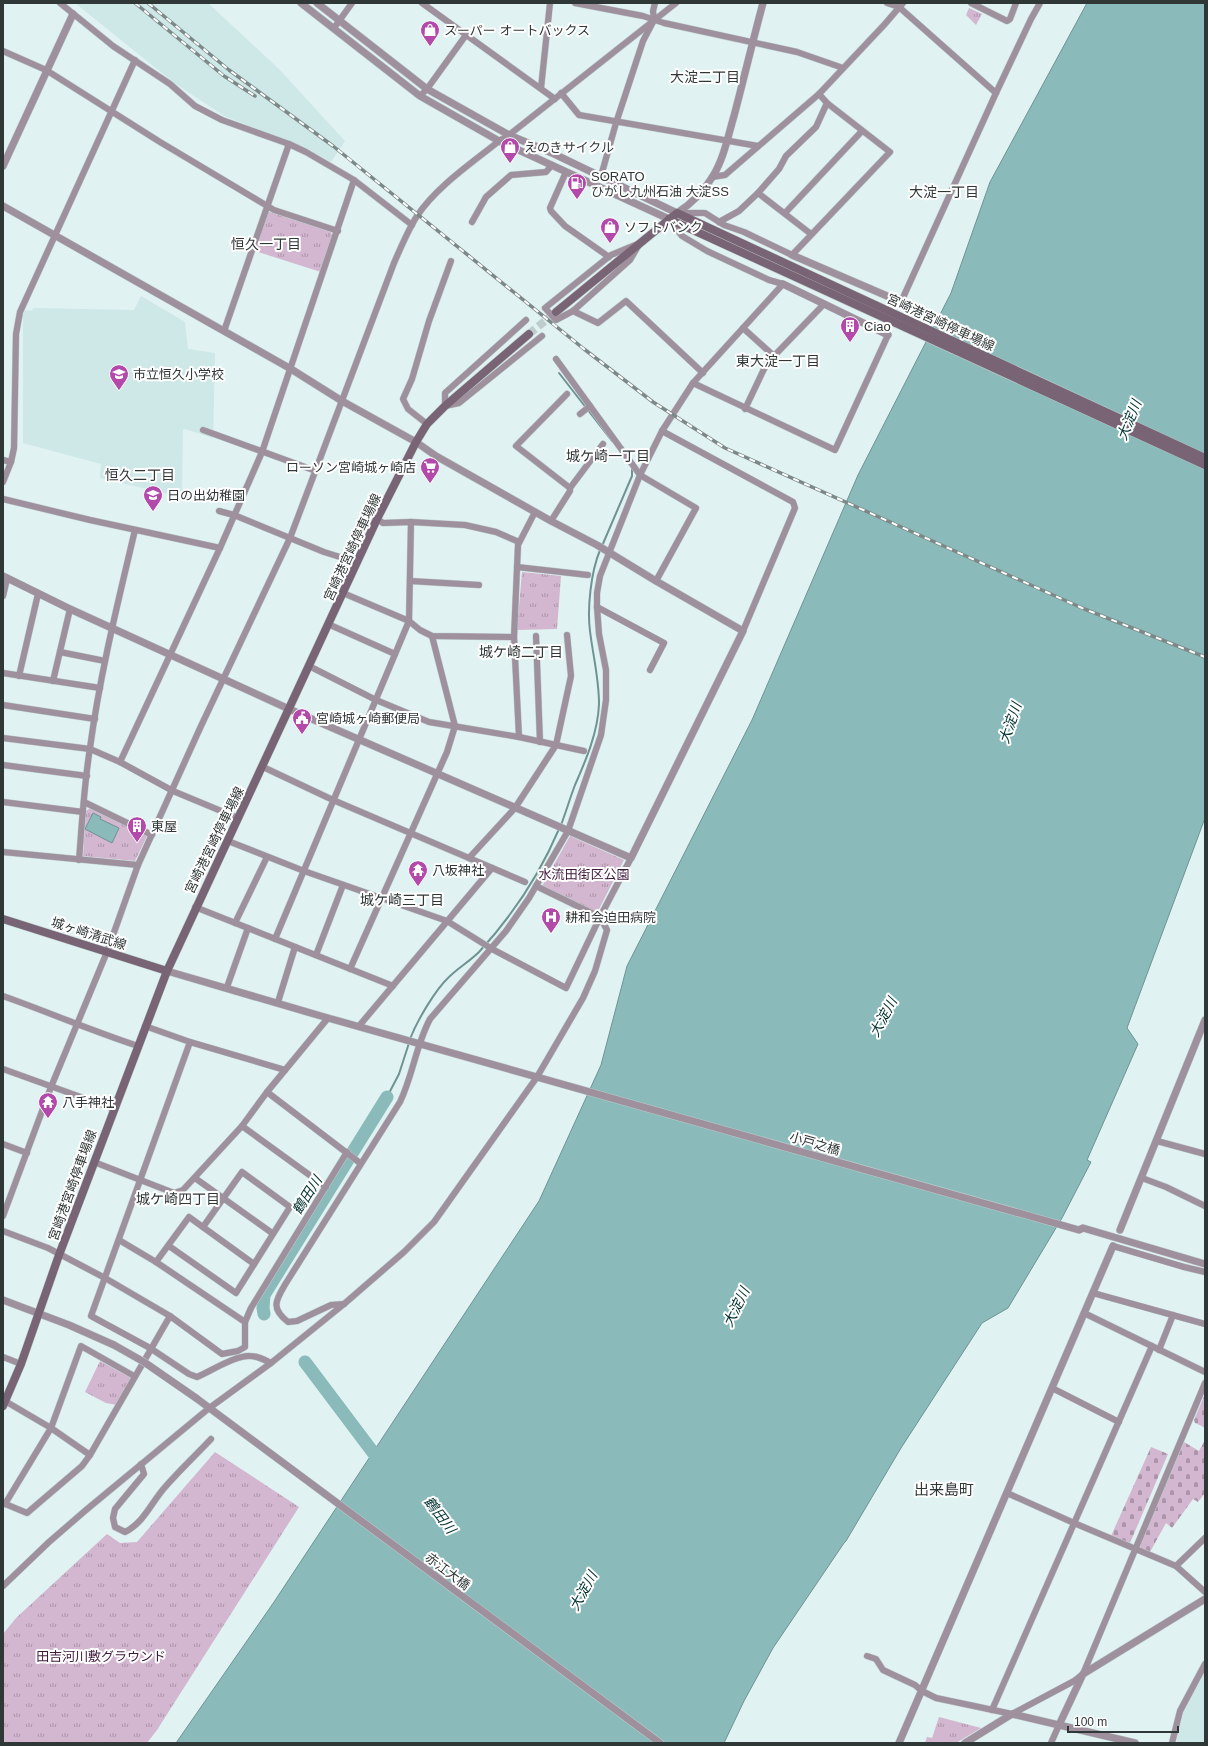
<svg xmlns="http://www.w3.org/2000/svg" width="1208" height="1746" viewBox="0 0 1208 1746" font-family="Arial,'Noto Sans JP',sans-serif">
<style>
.built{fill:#cde8e7}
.grass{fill:url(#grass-tufts)}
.cemetery{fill:url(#cemetery-stones)}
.water{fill:#8abbba;stroke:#6f9393}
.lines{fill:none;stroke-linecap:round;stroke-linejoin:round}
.stream{stroke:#6f9393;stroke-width:2}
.river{stroke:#8abbba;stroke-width:13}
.secondary-tunnel{stroke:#bdcdcd;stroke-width:8;stroke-dasharray:8 4;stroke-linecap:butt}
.minor-casing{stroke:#bdcdcd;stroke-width:7}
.tertiary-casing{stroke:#bdcdcd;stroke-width:8}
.secondary-casing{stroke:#bdcdcd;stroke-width:9}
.minor{stroke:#9e909c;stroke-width:6}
.tertiary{stroke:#9e909c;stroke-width:7}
.secondary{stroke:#786475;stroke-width:8}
.rail-casing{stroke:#7d8989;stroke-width:3.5}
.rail{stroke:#fff;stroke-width:2;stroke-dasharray:6;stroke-linecap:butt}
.tertiary-bridge-casing{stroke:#bdcdcd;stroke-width:8;stroke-linecap:butt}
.tertiary-bridge{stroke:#9e909c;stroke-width:7}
.labels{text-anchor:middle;stroke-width:4;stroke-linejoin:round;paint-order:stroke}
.poi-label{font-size:13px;fill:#303737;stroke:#fff;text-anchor:start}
.street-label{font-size:13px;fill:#303737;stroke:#fff}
.park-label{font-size:13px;fill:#3f183d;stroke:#fff}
.neighbourhood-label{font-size:14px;fill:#303737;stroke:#fff}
.water-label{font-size:14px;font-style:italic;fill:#003130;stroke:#fff}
.quarter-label{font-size:15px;fill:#303737;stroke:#fff}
</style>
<defs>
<pattern id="grass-tufts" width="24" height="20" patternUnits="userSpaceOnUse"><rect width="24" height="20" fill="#d3b6cf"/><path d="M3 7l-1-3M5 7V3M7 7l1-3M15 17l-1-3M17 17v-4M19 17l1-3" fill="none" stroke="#ac95a9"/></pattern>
<pattern id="cemetery-stones" width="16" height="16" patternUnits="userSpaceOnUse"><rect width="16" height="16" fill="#d3b6cf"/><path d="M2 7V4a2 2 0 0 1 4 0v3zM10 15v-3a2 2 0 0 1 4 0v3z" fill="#ac95a9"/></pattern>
</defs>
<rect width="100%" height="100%" fill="#e0f2f2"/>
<!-- built -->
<g class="built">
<polygon points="75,3 208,3 280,70 345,141 331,162 306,148 224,116 173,82"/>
<polygon points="141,296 185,322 188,349 215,353 213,438 185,429 183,430 182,497 100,478 101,464 23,443 23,316 25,310 32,311 33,308 134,310"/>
<polygon points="1205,1671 1205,1743 1176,1743 1183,1713"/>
</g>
<!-- grass -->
<g class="grass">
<polygon points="969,8 982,14 976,25 966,15"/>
<polygon points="270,212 331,232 332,236 321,272 255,251 267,213"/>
<polygon points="522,572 561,576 557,629 517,630"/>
<polygon points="90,808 147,836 135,861 83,856 86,811"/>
<polygon points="570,836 624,860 597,913 542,886"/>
<polygon points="100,1361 131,1378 117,1405 106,1403 85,1392"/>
<polygon points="215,1452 299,1507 157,1730 147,1743 3,1743 3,1634 16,1618 107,1534 120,1543 137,1542"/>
<polygon points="939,1717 981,1728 956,1743 925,1743 927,1737 932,1738"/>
</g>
<!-- cemetery -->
<g class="cemetery">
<polygon points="1205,1394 1205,1424 1204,1427 1195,1423 1194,1420"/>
<polygon points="1205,1440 1205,1493 1198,1502 1193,1499 1172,1528 1166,1523 1150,1552 1141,1549 1140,1545 1184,1442 1199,1451"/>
<polygon points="1151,1447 1168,1454 1130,1543 1111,1536"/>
</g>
<!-- water -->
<g class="water">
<polygon points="1087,3 1205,3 1205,818 1127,1028 1138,1044 1087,1160 1091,1162 1062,1218 1008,1308 982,1323 901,1448 846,1541 844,1543 773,1648 744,1701 724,1743 176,1743 274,1602 539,1201 601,1065 627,966 752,720 858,475 951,293 990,182"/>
<polygon points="93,813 101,817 100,819 119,828 112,843 85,829"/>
</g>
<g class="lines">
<!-- stream -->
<g class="stream">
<polyline points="559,373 612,441"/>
<polyline points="602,546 632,476 632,469"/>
<path d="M561,825C566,812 570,798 575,785C586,760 598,732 599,704C599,678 593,656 590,631C587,608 591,572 600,550"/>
<path d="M410,1039C417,1021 435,990 449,977C458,968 470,961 479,952C512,916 540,874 559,829"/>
<polyline points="387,1097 399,1074 409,1043"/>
</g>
<!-- river -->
<g class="river">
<polyline points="264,1314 263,1308 264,1295 387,1097"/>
<polyline points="305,1362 384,1467"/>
</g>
<!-- secondary-tunnel -->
<polyline class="secondary-tunnel" points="529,334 556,312"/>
<!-- minor casing -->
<g class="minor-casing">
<g id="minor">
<polyline points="60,3 113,46 170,84 195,106 222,120 289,144 306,152 354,180 412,225"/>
<polyline points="422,3 555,99"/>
<polyline points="575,3 643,16 664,23 797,52 843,68"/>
<polyline points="887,3 899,7 996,93"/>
<polyline points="971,3 1007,21 1010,19 1016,3"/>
<polyline points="334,28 352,3"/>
<polyline points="3,51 46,70 160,142 274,210 338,231"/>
<polyline points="541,88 550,3"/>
<polyline points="561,93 579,115 758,146"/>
<polyline points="420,96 427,89 466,35"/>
<polyline points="566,172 550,208 551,211 565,226 609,257"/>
<polyline points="601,176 616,123 643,41 654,20 653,11 655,3"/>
<polyline points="712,177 725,175 819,94 884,25 903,3"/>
<polyline points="758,193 811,234"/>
<polyline points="679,213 705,213 724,225 744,232 792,255 890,152 827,103 819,94"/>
<polyline points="785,213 862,131"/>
<polyline points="472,222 486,197 511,175 546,172 552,165"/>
<polyline points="719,222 739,211 758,193 779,169 786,156 816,127 827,103"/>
<polygon points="640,243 630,260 573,311 556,320 545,308 611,255"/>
<polyline points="901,302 996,93 1031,19 1040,3"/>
<polyline points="573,311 598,323 626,301 703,373"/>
<polyline points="526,320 445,393 445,406 459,403 542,336"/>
<polyline points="743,328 774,356"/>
<polyline points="224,331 289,144"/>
<polyline points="556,359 640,475 696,508 656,581"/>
<polyline points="693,383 835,450 888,335"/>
<polyline points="745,409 764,369 774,356 824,304"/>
<polyline points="580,414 590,406"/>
<polyline points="427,424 408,409 403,399 412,379 429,321 451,261"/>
<polyline points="203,430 316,471"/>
<polyline points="662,431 793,502 795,508 743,631"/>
<polyline points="3,460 11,462"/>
<polyline points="3,482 11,462 14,448 16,334 20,312 135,60"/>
<polyline points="570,488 603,444"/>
<polyline points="3,499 90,520 220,548"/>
<polyline points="219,511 234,515 324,552 356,562"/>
<polyline points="377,519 383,523 411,522 465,525 496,532 519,542"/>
<polyline points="551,521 570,491 570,488 516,446 567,394"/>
<polyline points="517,567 588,575"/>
<polyline points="410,581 479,585"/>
<polyline points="343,593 409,621 420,630 432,636 514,637"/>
<polyline points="3,596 7,579"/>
<polyline points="597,607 664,643 650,670"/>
<polyline points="328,624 395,654"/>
<polyline points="536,636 540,742"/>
<polyline points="60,652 105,661"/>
<polyline points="309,666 376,700 429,722 519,737 584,751"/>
<polyline points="3,673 100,688"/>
<polyline points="19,676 38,594"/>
<polyline points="53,681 70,609"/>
<polyline points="3,705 95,719"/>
<polyline points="519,737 514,637 518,545 535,512"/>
<polyline points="3,738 90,749 120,762 173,791 238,818"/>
<polyline points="120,762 220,548 262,452 354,180"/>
<polyline points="3,765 87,776"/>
<polyline points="263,767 333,800 525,882"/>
<polyline points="3,802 83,812"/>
<polyline points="84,802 152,835"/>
<polyline points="228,841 304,871 447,921 492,949 566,988 600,917 631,858"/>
<polyline points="3,852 138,865"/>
<polyline points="469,858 515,808 556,745 571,676 567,635"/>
<path d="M79,860C82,823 84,785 90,748C100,674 118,602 135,530"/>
<polyline points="195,907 393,986"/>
<polyline points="235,923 267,857"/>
<polyline points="275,939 409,621 411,522"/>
<polyline points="316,955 343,885"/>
<polyline points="350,969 447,752 455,726 432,636"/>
<polyline points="227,987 248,928"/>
<path d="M3,996C48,1012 92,1031 138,1046"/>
<polyline points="278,1002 295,947"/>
<polyline points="145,1026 190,1042 285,1070"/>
<polyline points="359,1026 492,868"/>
<path d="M190,1042L91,1316L150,1348L189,1374L197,1377C211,1371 236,1355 250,1356C258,1356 265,1360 271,1363"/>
<polyline points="3,1069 114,1109"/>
<polyline points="267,1092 360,1163"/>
<polyline points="242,1126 326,1187"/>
<polyline points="1157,1141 1205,1154"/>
<polyline points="3,1144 27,1153"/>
<polyline points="94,1162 174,1193 183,1190 242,1126 267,1092 328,1018"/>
<polyline points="195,1178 272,1233"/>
<polyline points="1142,1178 1166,1187 1205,1206"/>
<path d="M3,1216L51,1087L107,952L138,865L201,726L290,538L394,263C401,247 408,230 417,216C436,187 472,163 499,141L509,135L676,3"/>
<polyline points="3,1231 48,1248 105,1278 170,1316 222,1354 238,1351 245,1347 245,1322 251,1308 347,1152"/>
<polyline points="119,1240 156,1262 245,1322"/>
<polyline points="169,1246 236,1293 290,1207 242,1172 203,1227"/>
<polyline points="1113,1246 1184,1267 1205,1272"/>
<polyline points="156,1262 189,1217 254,1264"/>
<polyline points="1093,1293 1205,1324"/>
<path d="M344,1304L331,1305L297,1321L288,1322C270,1308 276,1300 286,1283L400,1102C413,1075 416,1045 430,1019L506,931L529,898L568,831L601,735L606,700V670L599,634L597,607V593L600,576L640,475L662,431L693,383L783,284L769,280L707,251L682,236L669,219"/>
<polyline points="1084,1313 1205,1372"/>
<polyline points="1159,1350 1173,1315"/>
<polyline points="3,1357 21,1364"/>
<polyline points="1052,1388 1119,1422"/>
<polyline points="5,1401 51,1428 90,1455"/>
<path d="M141,1464L144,1474L115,1509L113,1518L115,1527L125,1532C144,1523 152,1501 166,1486C180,1470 196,1455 211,1439"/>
<polyline points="1007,1493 1074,1523 1176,1566 1205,1592"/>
<polyline points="3,1503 27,1513 82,1466 90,1455 170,1316"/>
<polyline points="5,1504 51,1428 81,1346 134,1376"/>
<polyline points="1176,1566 1205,1538"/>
<polyline points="3,1586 49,1542 86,1510 208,1409 271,1363 344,1304 404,1252 434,1222 537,1077 583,998 595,971 607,930 600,917 536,886"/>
<polyline points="867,1656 876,1659 883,1670 915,1685 922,1691 936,1698 1012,1714 1074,1681 1083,1674 1205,1383"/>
<polyline points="992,1710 1152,1346"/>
<polyline points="1051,1743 1059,1725"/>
<polyline points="1172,1743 1180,1711 1205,1664"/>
</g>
</g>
<!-- tertiary casing -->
<g class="tertiary-casing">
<g id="tertiary">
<polyline points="301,3 420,96 499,141 669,219"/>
<path d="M317,3L427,89L509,135L552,153L677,213C691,204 704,191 713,176C724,158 728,136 734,116C744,78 753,40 763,3"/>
<polyline points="3,166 73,14"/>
<polyline points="3,206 291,369 342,401 416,442 436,456 551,521 597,545 656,581 743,631 631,858 289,709 70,609 3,576"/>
<polyline points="792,255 901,302"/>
<polyline points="783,284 888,335"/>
<polyline points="167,971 328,1018 1079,1230 1083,1228 1205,1264"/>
<polyline points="1120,1230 1205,1020"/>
<polyline points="3,1300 69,1325 114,1345"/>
<polyline points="196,1398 660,1743"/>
<polyline points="1059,1725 1083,1674 1205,1599"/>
<polyline points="899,1743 1113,1246"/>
<polyline points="965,1743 1012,1714 1135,1743"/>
</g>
</g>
<!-- secondary casing -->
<g class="secondary-casing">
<g id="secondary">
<polyline points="669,219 1205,465"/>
<polyline points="556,312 677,213 1205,458"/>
<polyline points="3,919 167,971"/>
<polyline points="3,1406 21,1364 59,1255 167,971 377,519 416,442 427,424 445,406 529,334"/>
</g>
</g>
<!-- minor -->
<use href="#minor" class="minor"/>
<!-- tertiary -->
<use href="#tertiary" class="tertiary"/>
<!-- secondary -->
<use href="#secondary" class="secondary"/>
<!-- rail casing -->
<g class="rail-casing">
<g id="rail">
<polyline points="135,3 224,76 255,96"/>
<polyline points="148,3 229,70 333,146 584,349 653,402 725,448 1082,608 1205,657"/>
</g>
</g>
<!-- rail -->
<use href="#rail" class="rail"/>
<!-- tertiary-bridge casing -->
<g class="tertiary-bridge-casing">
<polyline id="tertiary-bridge" points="114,1345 144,1362 196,1398"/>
</g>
<!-- tertiary-bridge -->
<use href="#tertiary-bridge" class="tertiary-bridge"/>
</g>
<!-- icons -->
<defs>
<g id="shop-pin" transform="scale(1)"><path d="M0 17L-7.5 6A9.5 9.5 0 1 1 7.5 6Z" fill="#b249ab" stroke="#fff"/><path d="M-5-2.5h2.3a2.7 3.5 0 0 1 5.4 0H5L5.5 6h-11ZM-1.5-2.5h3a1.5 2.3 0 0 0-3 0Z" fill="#fff"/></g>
<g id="fuel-pin" transform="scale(1)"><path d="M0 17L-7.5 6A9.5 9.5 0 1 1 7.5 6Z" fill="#b249ab" stroke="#fff"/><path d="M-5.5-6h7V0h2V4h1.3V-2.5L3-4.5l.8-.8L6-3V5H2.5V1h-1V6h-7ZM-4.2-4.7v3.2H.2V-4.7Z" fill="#fff"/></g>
<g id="building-pin" transform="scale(1)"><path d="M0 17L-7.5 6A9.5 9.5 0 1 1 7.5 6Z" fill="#b249ab" stroke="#fff"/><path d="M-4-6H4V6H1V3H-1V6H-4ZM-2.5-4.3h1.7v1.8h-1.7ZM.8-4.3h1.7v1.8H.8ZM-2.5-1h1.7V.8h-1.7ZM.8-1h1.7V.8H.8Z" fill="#fff"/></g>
<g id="school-pin" transform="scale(1)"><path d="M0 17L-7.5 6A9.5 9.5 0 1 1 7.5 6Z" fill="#b249ab" stroke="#fff"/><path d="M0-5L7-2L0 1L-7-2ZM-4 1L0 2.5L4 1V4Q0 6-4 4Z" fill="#fff"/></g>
<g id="supermarket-pin" transform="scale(1)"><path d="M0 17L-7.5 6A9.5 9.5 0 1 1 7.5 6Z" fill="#b249ab" stroke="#fff"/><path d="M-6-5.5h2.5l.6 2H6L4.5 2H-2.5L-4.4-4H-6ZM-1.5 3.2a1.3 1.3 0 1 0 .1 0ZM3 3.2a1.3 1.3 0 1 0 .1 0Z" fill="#fff"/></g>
<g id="civic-pin" transform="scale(1)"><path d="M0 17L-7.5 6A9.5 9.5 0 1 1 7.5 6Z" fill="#b249ab" stroke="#fff"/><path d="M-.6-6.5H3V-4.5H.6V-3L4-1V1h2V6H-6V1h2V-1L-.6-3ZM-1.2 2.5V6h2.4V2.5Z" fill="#fff"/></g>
<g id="temple-pin" transform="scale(1)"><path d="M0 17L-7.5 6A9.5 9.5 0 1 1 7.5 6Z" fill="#b249ab" stroke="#fff"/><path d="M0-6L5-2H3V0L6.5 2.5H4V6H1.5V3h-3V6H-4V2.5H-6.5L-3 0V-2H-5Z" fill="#fff"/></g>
<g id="hospital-pin" transform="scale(1)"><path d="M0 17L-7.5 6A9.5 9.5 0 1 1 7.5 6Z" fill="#b249ab" stroke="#fff"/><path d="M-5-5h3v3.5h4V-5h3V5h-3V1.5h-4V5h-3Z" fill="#fff"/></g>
</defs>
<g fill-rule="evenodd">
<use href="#shop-pin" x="430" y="30"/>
<use href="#shop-pin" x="510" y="147"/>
<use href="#fuel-pin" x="577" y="183"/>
<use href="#shop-pin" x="610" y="227"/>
<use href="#building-pin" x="850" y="326"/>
<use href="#school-pin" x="119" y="374"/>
<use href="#supermarket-pin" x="430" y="467"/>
<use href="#school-pin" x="153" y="495"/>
<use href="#civic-pin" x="302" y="718"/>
<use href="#building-pin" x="137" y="826"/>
<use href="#temple-pin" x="418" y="870"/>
<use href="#hospital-pin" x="551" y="917"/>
<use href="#temple-pin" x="48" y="1102"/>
</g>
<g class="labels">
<!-- poi labels -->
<g class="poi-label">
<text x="444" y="35">スーパー オートバックス</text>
<text x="524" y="152">えのきサイクル</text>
<text x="591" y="181">SORATO<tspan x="591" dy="15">ひがし九州石油 大淀SS</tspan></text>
<text x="624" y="232">ソフトバンク</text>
<text x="864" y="331">Ciao</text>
<text x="133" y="379">市立恒久小学校</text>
<text x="416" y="472" text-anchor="end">ローソン宮崎城ヶ崎店</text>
<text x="167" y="500">日の出幼稚園</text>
<text x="316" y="723">宮崎城ヶ崎郵便局</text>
<text x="151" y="831">東屋</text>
<text x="432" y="875">八坂神社</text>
<text x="565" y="922">耕和会迫田病院</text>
<text x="62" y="1107">八手神社</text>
</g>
<!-- street labels -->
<g class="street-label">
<text transform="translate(941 322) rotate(25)" y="5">宮崎港宮崎停車場線</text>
<text transform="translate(352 547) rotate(-65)" y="5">宮崎港宮崎停車場線</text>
<text transform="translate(214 840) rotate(-64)" y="5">宮崎港宮崎停車場線</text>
<text transform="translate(89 933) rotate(18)" y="5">城ヶ崎清武線</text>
<text transform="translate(815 1143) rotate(16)" y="5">小戸之橋</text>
<text transform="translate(72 1185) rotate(-70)" y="5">宮崎港宮崎停車場線</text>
<text transform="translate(448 1571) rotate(37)" y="5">赤江大橋</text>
</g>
<!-- park labels -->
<g class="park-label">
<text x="584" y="879">水流田街区公園</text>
<text x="101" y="1661">田吉河川敷グラウンド</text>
</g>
<!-- neighbourhood labels -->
<g class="neighbourhood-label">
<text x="705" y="82">大淀二丁目</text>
<text x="944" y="197">大淀一丁目</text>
<text x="266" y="249">恒久一丁目</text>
<text x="778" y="366">東大淀一丁目</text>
<text x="608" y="461">城ケ崎一丁目</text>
<text x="140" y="480">恒久二丁目</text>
<text x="521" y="657">城ケ崎二丁目</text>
<text x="402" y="905">城ケ崎三丁目</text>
<text x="178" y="1204">城ケ崎四丁目</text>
</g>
<!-- water labels -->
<g class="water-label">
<text transform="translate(1129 420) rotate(-68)" y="5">大淀川</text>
<text transform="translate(1010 723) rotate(-71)" y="5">大淀川</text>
<text transform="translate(883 1017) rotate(-62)" y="5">大淀川</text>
<text transform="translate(307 1195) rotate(-58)" y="5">鶴田川</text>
<text transform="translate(736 1307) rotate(-64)" y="5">大淀川</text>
<text transform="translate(440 1515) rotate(53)" y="5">鶴田川</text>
<text transform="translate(583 1591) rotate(-61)" y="5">大淀川</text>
</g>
<!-- quarter labels -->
<g class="quarter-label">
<text x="944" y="1495">出来島町</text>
</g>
</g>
<!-- border -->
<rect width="1208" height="1746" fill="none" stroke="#303737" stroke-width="8"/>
<!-- scale -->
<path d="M1068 1726v6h110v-6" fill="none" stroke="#303737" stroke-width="2"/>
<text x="1074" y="1726" font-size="12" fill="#303737" stroke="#ffffff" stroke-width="3" paint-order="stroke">100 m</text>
</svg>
